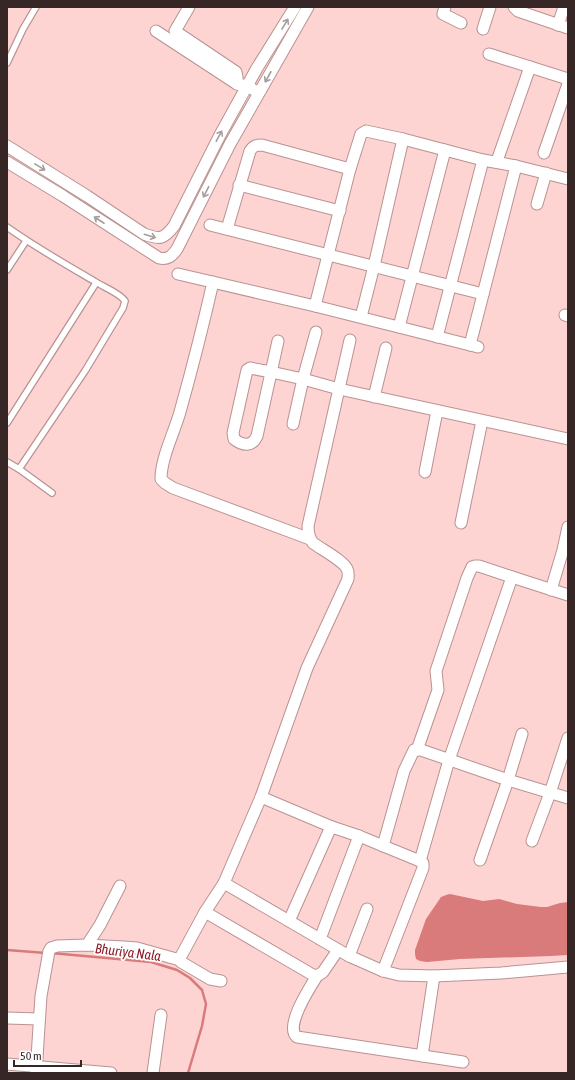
<svg xmlns="http://www.w3.org/2000/svg" width="575" height="1080" viewBox="0 0 575 1080" font-family="'Asap Condensed',sans-serif">
<style>
.water{fill:#d97a7b}
.lines{fill:none;stroke-linecap:round;stroke-linejoin:round}
.stream{stroke:#d97a7b;stroke-width:2.5}
.service-casing{stroke:#b99291;stroke-width:8}
.minor-casing{stroke:#b99291;stroke-width:13}
.service{stroke:#fff;stroke-width:5.5}
.minor{stroke:#fff;stroke-width:11}
.oneway{stroke:#a59e9d}
.labels{text-anchor:middle;stroke-width:3.5;stroke-linejoin:round;paint-order:stroke}
.water-label{font-size:14px;font-style:italic;fill:#8e1b2a;stroke:#fff}
</style>
<rect width="100%" height="100%" fill="#fed4d3"/>
<!-- water -->
<polygon class="water" points="450,894 483,901 499,899 517,904 541,907 547,907 560,903 568,902 568,955 551,956 460,959 427,962 420,961 416,959 415,954 415,950 426,919 441,897 446,895"/>
<g class="lines">
<!-- stream -->
<g class="stream">
<polyline points="7,950 46,953"/>
<polyline points="51,953 151,962 177,970 190,978 202,990 206,1004 202,1026 188,1073"/>
</g>
<!-- service casing -->
<g class="service-casing">
<g id="service">
<polyline points="7,63 23,29 36,7"/>
<path d="M7,227C35,247 65,264 94,281C103,287 120,293 125,301L123,308L85,371L19,469"/>
<polyline points="7,270 26,241"/>
<polyline points="7,423 96,283"/>
<polyline points="7,462 19,469 52,493"/>
</g>
</g>
<!-- minor casing -->
<g class="minor-casing">
<g id="minor">
<polyline points="189,7 175,31 236,72 237,77 237,84"/>
<polyline points="445,7 443,14 461,23"/>
<polyline points="514,7 518,11 568,28"/>
<polyline points="558,25 564,7"/>
<polyline points="483,29 490,7"/>
<polyline points="156,31 237,84 247,86 254,90"/>
<polyline points="489,54 568,79"/>
<path d="M7,146L87,196L144,234C160,240 164,239 174,226L220,135L257,68L295,7"/>
<polyline points="544,153 568,84"/>
<polyline points="497,161 530,67"/>
<path d="M7,162L63,196L159,258C168,260 172,256 177,249L230,144L308,7"/>
<polyline points="239,185 340,211"/>
<polyline points="537,204 546,173"/>
<polyline points="210,225 483,294"/>
<path d="M227,229L250,151C253,146 256,145 262,145L350,169"/>
<polyline points="178,274 315,306 350,169 361,134 366,131 403,139 483,160 516,166 568,179"/>
<path d="M213,282C203,326 192,369 180,412C174,433 161,458 161,479L165,483L173,488L310,539"/>
<polyline points="315,306 478,347"/>
<polyline points="565,315 568,316"/>
<polyline points="361,317 374,266 403,139"/>
<polyline points="399,327 445,150"/>
<polyline points="437,337 483,160"/>
<path d="M278,341L257,436C252,447 243,446 234,439L233,433L247,370L250,368L271,372L303,379L339,389L568,439"/>
<polyline points="470,345 516,166"/>
<polyline points="374,397 386,348"/>
<polyline points="293,424 303,379 316,332"/>
<polyline points="425,472 437,411"/>
<polyline points="461,523 482,421"/>
<polyline points="551,590 563,550 568,527"/>
<polyline points="417,750 438,690 436,671 467,578 472,567 475,566 479,566 512,577"/>
<polyline points="261,797 332,827"/>
<polyline points="532,841 550,793 568,738"/>
<polyline points="383,846 404,771 414,750 421,750 508,780 568,798"/>
<polyline points="480,860 508,780 522,734"/>
<polyline points="420,861 449,760 512,577 568,595"/>
<polyline points="224,883 349,956 383,971 399,975 434,976 501,973 568,967"/>
<path d="M205,912L224,883L261,797L307,668L348,579C348,576 349,572 347,569C344,561 321,549 313,543C309,538 308,533 308,526L350,340"/>
<polyline points="289,921 330,829 332,827 359,836 420,861 423,863 423,868 383,971"/>
<polyline points="320,939 359,836"/>
<polyline points="87,945 100,925 120,886"/>
<polyline points="349,956 367,909"/>
<path d="M317,976C310,987 284,1027 297,1037L463,1062"/>
<path d="M221,981L210,979L181,962L180,960V958L205,912L313,975C317,976 319,975 323,972L338,950"/>
<polyline points="7,1018 39,1019"/>
<polyline points="422,1056 434,976"/>
<polyline points="7,1064 111,1073"/>
<polyline points="36,1073 41,996 49,951 51,948 57,946 87,945 124,947 137,948 180,960"/>
<polyline points="153,1073 161,1015"/>
</g>
</g>
<!-- service -->
<use href="#service" class="service"/>
<!-- minor -->
<use href="#minor" class="minor"/>
</g>
<!-- one-way arrows -->
<defs><path id="oneway-shaft" d="M-6 0H5M1.5-3L5.5 0L1.5 3" fill="none" stroke-width="1.6" stroke-linecap="round" stroke-linejoin="round"/></defs>
<g class="oneway">
<use href="#oneway-shaft" transform="translate(285 24) rotate(-59)"/>
<use href="#oneway-shaft" transform="translate(268 77) rotate(119)"/>
<use href="#oneway-shaft" transform="translate(219 136) rotate(-62)"/>
<use href="#oneway-shaft" transform="translate(40 167) rotate(32)"/>
<use href="#oneway-shaft" transform="translate(206 192) rotate(117)"/>
<use href="#oneway-shaft" transform="translate(99 220) rotate(-147)"/>
<use href="#oneway-shaft" transform="translate(150 236) rotate(17)"/>
</g>
<g class="labels">
<!-- water labels -->
<g class="water-label">
<text transform="translate(128 952) rotate(7)" y="5">Bhuriya Nala</text>
</g>
</g>
<!-- border -->
<rect width="575" height="1080" fill="none" stroke="#362726" stroke-width="16"/>
<!-- scale -->
<path d="M14 1060v6h67v-6" fill="none" stroke="#362726" stroke-width="2"/>
<text x="20" y="1060" font-size="12" fill="#362726" stroke="#ffffff" stroke-width="3" paint-order="stroke">50 m</text>
</svg>
